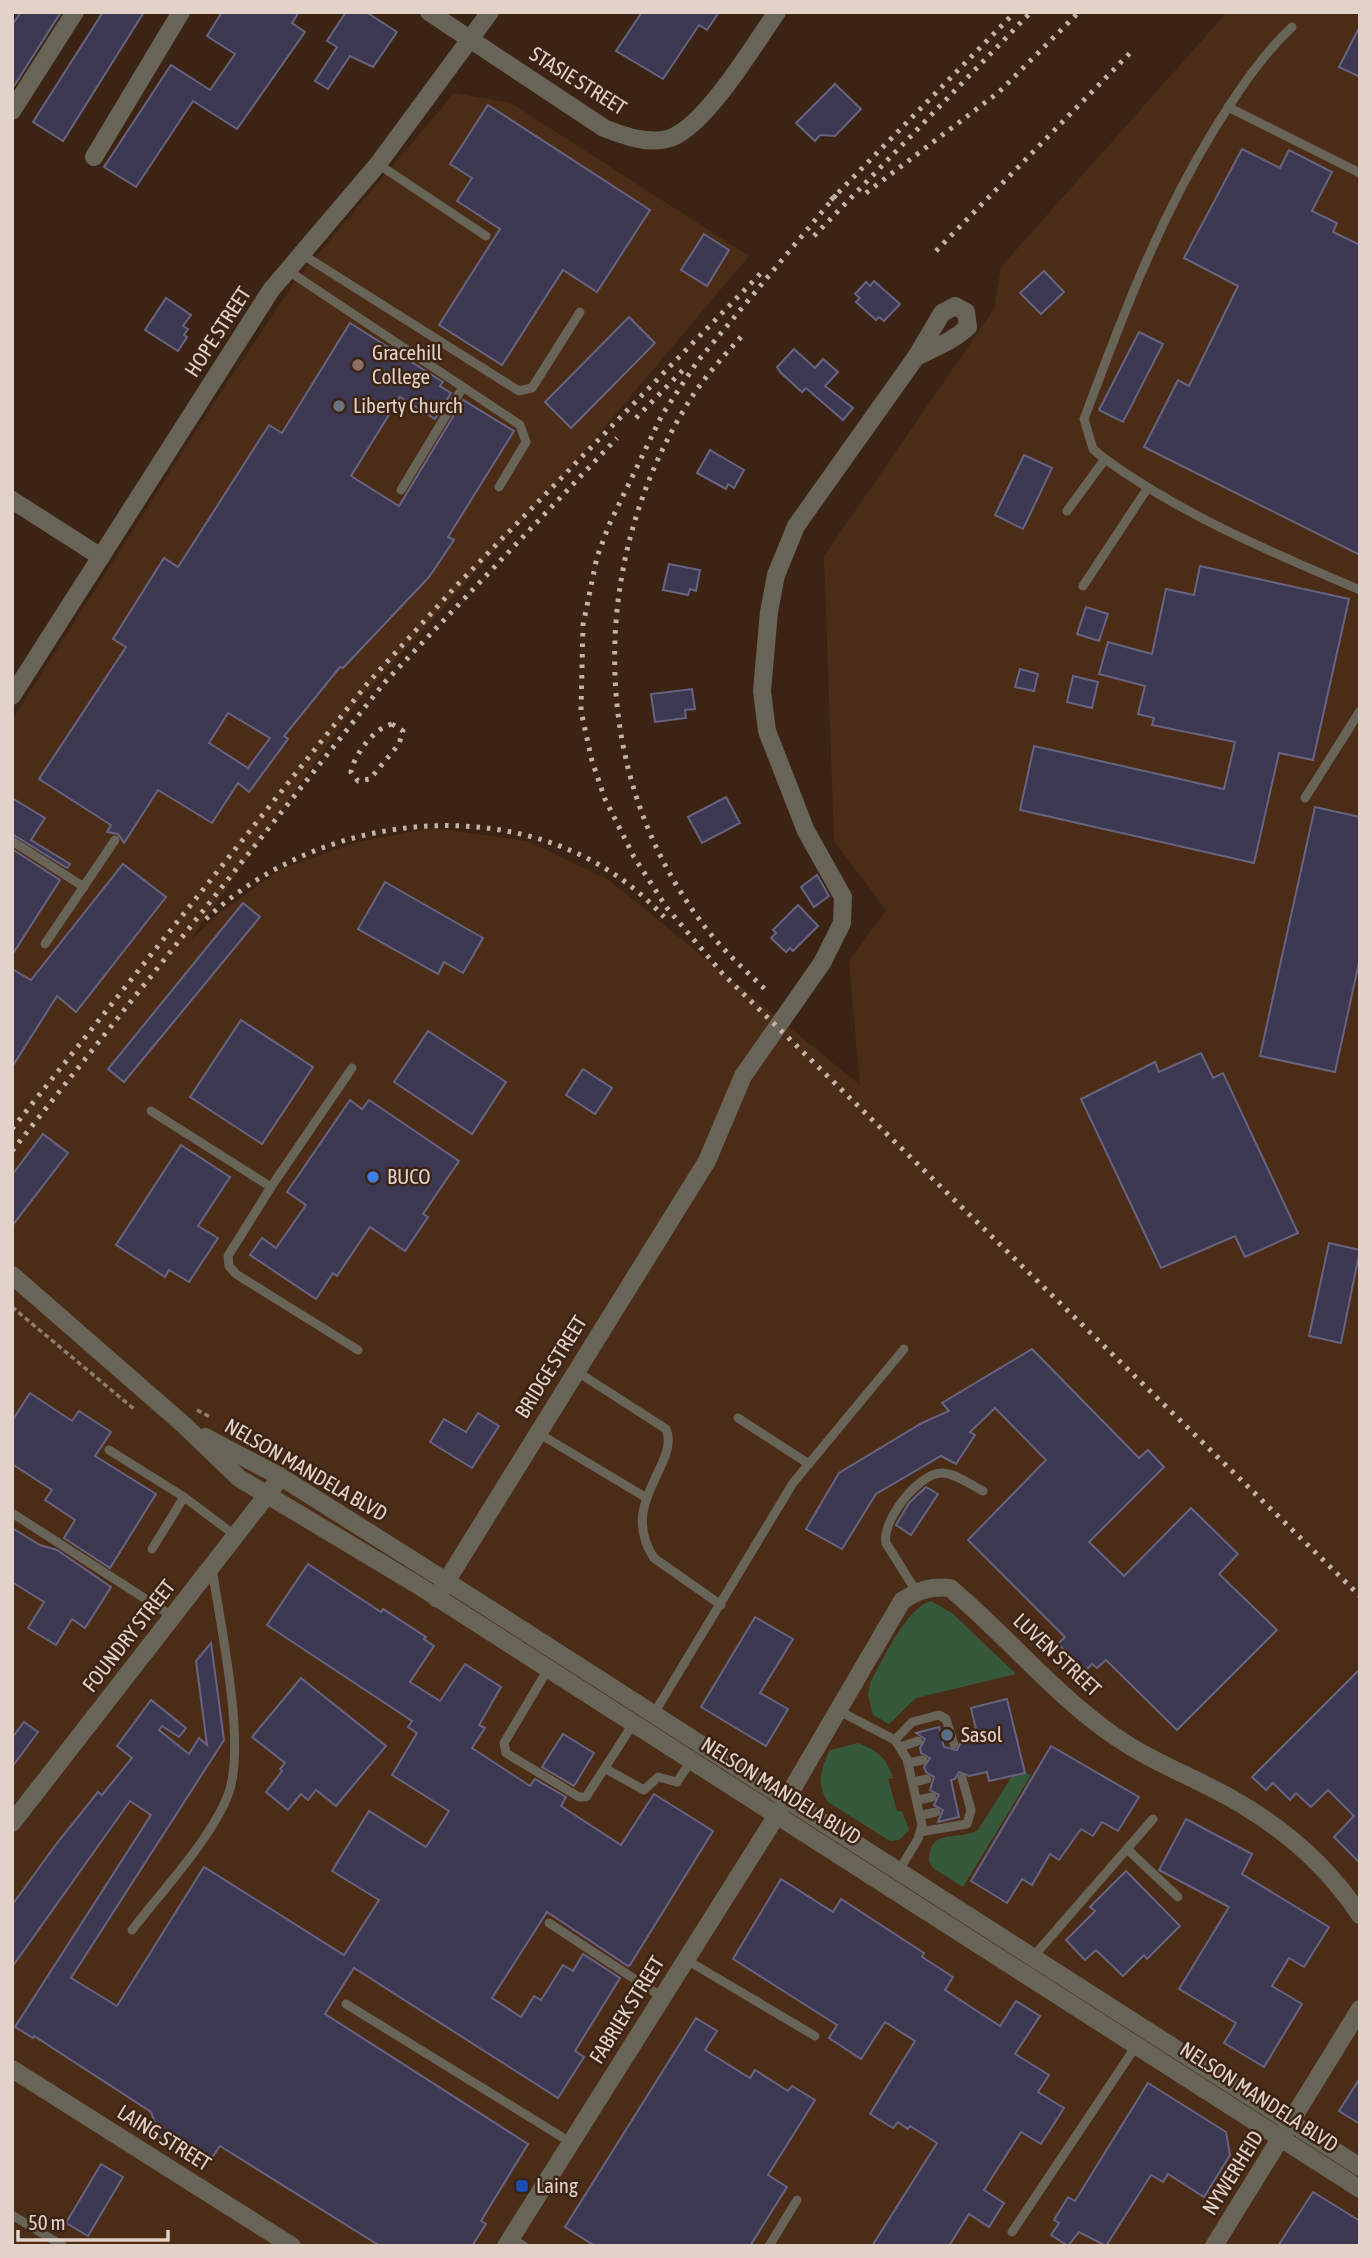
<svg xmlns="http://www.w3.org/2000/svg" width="1372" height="2258" viewBox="0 0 1372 2258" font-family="'Asap Condensed',sans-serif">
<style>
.built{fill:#4a2c17}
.green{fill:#37593b}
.building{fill:#3c3852;stroke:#686380;stroke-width:2;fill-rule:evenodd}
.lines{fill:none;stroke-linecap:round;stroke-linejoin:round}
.path{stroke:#917d70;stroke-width:3.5;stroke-dasharray:5 3.5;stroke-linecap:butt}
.service{stroke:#686457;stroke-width:9}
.minor{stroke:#686457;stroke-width:18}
.tertiary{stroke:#686457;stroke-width:18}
.rail{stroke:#c4b3a8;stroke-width:5;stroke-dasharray:3.5 7;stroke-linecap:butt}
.education-dot{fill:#8d6e63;stroke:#3c2414;stroke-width:2.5}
.worship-dot{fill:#6b7280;stroke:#3c2414;stroke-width:2.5}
.shop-dot{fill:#3f7fe0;stroke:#3c2414;stroke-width:2.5}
.service-dot{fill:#5c6f8a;stroke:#3c2414;stroke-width:2.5}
.transit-dot{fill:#1a4fb4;stroke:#3c2414;stroke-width:2.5}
.labels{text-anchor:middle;stroke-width:5;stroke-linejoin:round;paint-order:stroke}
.street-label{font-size:21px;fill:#e2d2c8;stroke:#3c2414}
.poi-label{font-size:21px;fill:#e2d2c8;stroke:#3c2414;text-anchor:start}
</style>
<rect width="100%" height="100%" fill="#3c2414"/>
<!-- built -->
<polygon class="built" points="1227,12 1360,12 1360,2246 12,2246 12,720 222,390 297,279 454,93 511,103 749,256 576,461 356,704 189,942 216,916 281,869 357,842 432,828 527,841 609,880 860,1085 849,961 886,910 834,841 824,556 994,309 1001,267"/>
<!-- green -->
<g class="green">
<path d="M931,1601L952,1613L1016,1674L916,1698L889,1724L873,1715L868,1695L870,1683C883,1660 906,1608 931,1601Z"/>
<path d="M858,1743C878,1751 886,1757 893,1778L888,1779L897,1811H902L909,1830L899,1840L890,1841L828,1802C816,1784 821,1768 830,1750Z"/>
<path d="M1025,1773L1031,1775L963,1887L933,1868L929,1862C929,1826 957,1842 978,1830L1012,1776Z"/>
</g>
<!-- building -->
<g class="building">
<polygon points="21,12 61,12 12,89 12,25"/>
<polygon points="103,12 144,12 63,141 33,122"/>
<polygon points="222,12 299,12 292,23 305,32 237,129 193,101 136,187 104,167 171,65 210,90 235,54 207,36"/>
<polygon points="346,12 366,12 397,32 373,67 350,56 328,89 315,81 337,47 327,41"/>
<polygon points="642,12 719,12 707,30 699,25 663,79 616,51"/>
<polygon points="1360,26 1360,77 1339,67"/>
<polygon points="835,84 861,109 835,136 820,135 815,141 796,123"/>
<polygon points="488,105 650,210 597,292 563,270 502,365 439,325 500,229 457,201 472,178 450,164"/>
<polygon points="1242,149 1280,168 1289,150 1332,172 1312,211 1337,223 1333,232 1360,245 1360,555 1144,447 1178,380 1189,386 1238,286 1184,258"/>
<polygon points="704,234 729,250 707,286 681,270"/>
<polygon points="1044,271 1064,292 1041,314 1020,293"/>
<polygon points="874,281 900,304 884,321 879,317 876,320 856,302 860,298 855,294 866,282 870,286"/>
<polygon points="166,298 191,315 183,326 188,329 184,335 187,337 178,351 145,330"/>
<polygon points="629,317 655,343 571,428 545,402"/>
<path d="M350,323L443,382L440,386L451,393L435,419L400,397L351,476L399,506L463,400L514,431L448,537L454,540L429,577L343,668L340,667L284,736L288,739L249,792L238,783L212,823L158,790L124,843L118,834L107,832L111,825L39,779L126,647L113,639L164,558L178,567L269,425L282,433ZM228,713L270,738L248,768L209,743Z"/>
<polygon points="1139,332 1163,344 1123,422 1099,410"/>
<polygon points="794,349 815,368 823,359 838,372 825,386 853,408 843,420 806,388 802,392 781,373 777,367"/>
<polygon points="710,450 744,470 734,488 728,484 726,489 697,473"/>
<polygon points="1024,455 1052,468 1023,529 995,515"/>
<polygon points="669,564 700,570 696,591 690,589 688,595 663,590"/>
<polygon points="1200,566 1349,599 1313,760 1279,753 1254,863 1020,810 1034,746 1224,789 1235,742 1152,725 1154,718 1138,714 1145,686 1099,674 1108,642 1152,654 1166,589 1194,595"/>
<polygon points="1086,607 1108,614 1099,641 1077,634"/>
<polygon points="1020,669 1038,674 1034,691 1015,687"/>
<polygon points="1073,676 1098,682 1092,708 1067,702"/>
<polygon points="692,689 695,709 685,710 686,718 655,722 651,694"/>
<polygon points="726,797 740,823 702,843 688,817"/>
<polygon points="12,798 45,818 31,840 70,864 67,868 12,834"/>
<polygon points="1315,807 1360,817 1360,958 1335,1072 1260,1056"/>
<polygon points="12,849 60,880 12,955"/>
<polygon points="123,864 166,897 76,1012 57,996 12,1067 12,969 31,980"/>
<polygon points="817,875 829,896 814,907 801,887"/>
<polygon points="385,882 483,938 463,973 444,962 438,974 358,929"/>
<polygon points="243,903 260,917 124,1082 108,1069"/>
<polygon points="798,905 818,926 793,951 790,948 786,952 771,938 776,933 773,930"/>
<polygon points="241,1020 313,1067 262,1144 190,1097"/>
<polygon points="428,1031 506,1082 472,1134 394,1082"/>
<polygon points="1201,1053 1213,1078 1223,1073 1298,1233 1245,1257 1235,1236 1161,1268 1081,1099 1155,1062 1159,1072"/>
<polygon points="583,1069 612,1088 595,1114 566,1095"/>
<polygon points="350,1100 362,1109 369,1100 459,1161 423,1214 428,1217 405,1251 370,1227 337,1276 333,1273 316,1299 250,1255 262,1238 276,1248 306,1205 287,1192"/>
<polygon points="43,1134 68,1153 12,1226 12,1175"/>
<polygon points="181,1145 230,1177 198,1226 218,1238 189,1282 169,1270 165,1277 116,1245"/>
<polygon points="1329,1243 1360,1250 1341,1343 1309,1336"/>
<polygon points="1032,1349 1139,1458 1148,1450 1164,1467 1089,1542 1124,1576 1191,1508 1238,1554 1219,1574 1277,1630 1177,1730 1106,1660 1097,1668 1092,1664 1085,1671 1058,1644 1065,1637 968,1540 1046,1460 995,1408 970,1432 975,1435 956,1464 941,1456 876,1494 842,1549 806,1529 839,1473 922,1423 949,1411 942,1403"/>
<polygon points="30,1393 72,1421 79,1411 111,1432 95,1456 156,1494 110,1568 64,1538 75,1520 45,1500 52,1490 12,1464 12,1421"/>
<polygon points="478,1413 499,1426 472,1468 430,1442 444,1419 466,1432"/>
<polygon points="926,1487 938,1494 911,1535 896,1525 909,1503"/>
<polygon points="12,1528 40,1545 57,1550 111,1587 85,1628 72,1619 56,1645 28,1628 44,1602 12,1582"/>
<polygon points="308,1564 381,1612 383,1609 426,1637 424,1639 434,1646 410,1682 440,1701 465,1664 501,1687 479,1725 485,1728 472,1748 530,1786 535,1779 566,1797 561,1806 621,1845 654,1794 713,1831 630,1965 628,1966 547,1912 492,1998 521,2017 534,1996 541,2000 563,1965 573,1971 583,1954 620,1978 575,2051 584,2057 558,2098 354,1968 325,2014 528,2144 481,2221 486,2224 472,2246 380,2246 220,2146 206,2166 160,2137 151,2112 34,2036 33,2038 15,2027 151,1815 130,1801 12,1967 12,1905 57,1843 98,1792 102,1795 132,1758 117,1746 151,1700 186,1728 179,1737 162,1726 159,1730 189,1754 199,1738 207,1745 196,1661 211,1643 224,1740 71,1978 117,2006 204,1867 344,1955 379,1900 332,1871 369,1811 426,1847 449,1811 392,1775 417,1733 408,1727 412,1721 267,1625"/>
<polygon points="755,1617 793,1639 760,1693 788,1709 766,1746 701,1707"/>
<polygon points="1360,1669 1360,1863 1334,1837 1354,1816 1328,1790 1311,1807 1296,1793 1290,1800 1273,1783 1266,1790 1252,1777"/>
<polygon points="301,1678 386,1746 336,1806 316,1790 308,1800 301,1794 288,1810 266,1792 282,1771 280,1769 285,1763 252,1737"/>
<polygon points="1007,1699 1025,1773 989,1781 987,1772 969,1776 959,1772 955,1779 951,1780 959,1817 938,1822 943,1810 934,1805 939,1795 930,1790 934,1777 926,1772 924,1767 930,1758 921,1753 920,1748 925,1739 916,1733 939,1727 944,1747 957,1750 961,1742 978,1738 971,1708"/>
<polygon points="24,1722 38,1732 12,1767 12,1738"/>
<polygon points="563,1734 594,1753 574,1786 542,1767"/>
<polygon points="1051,1746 1139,1797 1118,1831 1102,1822 1093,1836 1081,1829 1059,1860 1050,1854 1032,1885 1022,1879 1007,1903 971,1881"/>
<polygon points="1186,1819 1252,1854 1242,1874 1329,1927 1304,1967 1289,1958 1272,1986 1302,2004 1264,2067 1224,2043 1236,2023 1179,1989 1229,1907 1159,1870"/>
<polygon points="1126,1871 1180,1926 1147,1959 1144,1955 1123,1976 1096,1950 1085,1960 1066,1940 1095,1911 1090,1907"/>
<polygon points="781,1879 833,1912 841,1899 924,1953 922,1957 953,1977 945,1990 1000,2026 1016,2001 1040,2016 1015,2054 1049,2075 1038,2092 1064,2108 1041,2144 1021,2132 984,2190 1004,2203 989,2227 969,2214 949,2246 872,2246 937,2143 910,2126 908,2129 898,2122 893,2128 870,2114 915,2041 885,2022 861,2059 829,2038 837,2025 733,1959"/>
<polygon points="696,2018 717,2031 705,2050 750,2078 755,2070 788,2091 792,2086 815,2100 768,2175 787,2187 750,2246 595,2246 565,2227"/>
<polygon points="1360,2078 1360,2124 1339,2111"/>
<polygon points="1148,2083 1226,2132 1230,2155 1204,2197 1168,2174 1163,2182 1151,2175 1106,2246 1079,2232 1068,2246 1051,2235 1059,2223 1054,2220 1068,2197 1075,2201"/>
<polygon points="101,2164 123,2177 88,2236 66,2223"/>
<polygon points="1313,2192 1360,2221 1360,2246 1278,2246"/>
</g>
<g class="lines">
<!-- path -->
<g class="path">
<polyline points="12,1307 134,1409"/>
<polyline points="197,1410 212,1418"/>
</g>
<!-- service -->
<g class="service">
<polyline points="1228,107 1360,173"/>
<polyline points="378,164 486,236"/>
<polyline points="300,253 519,391 532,388 580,312"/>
<polyline points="287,270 520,425 526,442 499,487"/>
<path d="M1105,459L1093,449L1084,419C1123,315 1157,223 1215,128C1238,92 1260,57 1292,27"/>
<polyline points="401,490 463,387"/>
<path d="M1067,511L1105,459C1184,516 1271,552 1360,590"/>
<polyline points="1083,586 1147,489"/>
<polyline points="1305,798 1360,711"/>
<polyline points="12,841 84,887"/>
<polyline points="45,944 115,840"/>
<polyline points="151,1111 271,1187 228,1256 229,1266 236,1274 358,1350"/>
<polyline points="271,1187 352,1068"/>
<path d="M576,1371L666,1429C681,1463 617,1502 654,1558L721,1605"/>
<polyline points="738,1418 809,1464"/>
<polyline points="538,1433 645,1497"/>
<polyline points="109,1450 184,1497 236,1536"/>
<polyline points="12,1513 172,1616"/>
<polyline points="152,1549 184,1497"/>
<path d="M916,1591L886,1543C881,1521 920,1471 943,1473C957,1474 971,1485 983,1491"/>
<polyline points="548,1669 504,1743 506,1753 579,1797 586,1797 633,1724"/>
<polyline points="839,1711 895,1740 907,1759 922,1825 918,1839 898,1872"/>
<polyline points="653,1715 793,1483 904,1349"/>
<polyline points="895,1740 912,1722 939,1715 946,1719 954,1744"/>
<polyline points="900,1747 918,1741"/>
<polyline points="908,1763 923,1760"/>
<polyline points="606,1769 644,1790 658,1777 677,1782 691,1761"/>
<polyline points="913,1782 927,1779"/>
<polyline points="918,1800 932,1797"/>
<polyline points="922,1815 936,1812"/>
<polyline points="920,1832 967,1824 971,1810 962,1778"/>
<polyline points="1127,1849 1178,1897"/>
<polyline points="549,1923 662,1997"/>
<path d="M132,1930C161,1892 211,1839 228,1795C247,1746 220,1624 212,1568"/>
<polyline points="1032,1958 1153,1819"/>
<polyline points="685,1959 815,2036"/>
<polyline points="346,2004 570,2142"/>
<polyline points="12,2215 63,2246"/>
<polyline points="1012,2232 1136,2046"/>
<polyline points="511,2238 524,2246"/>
<polyline points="769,2246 797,2200"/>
</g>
<!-- minor -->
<g class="minor">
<path d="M429,12L604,128C624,136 651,146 673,137C708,122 754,45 777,12"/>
<polyline points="12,111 75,12"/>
<polyline points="94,157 181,12"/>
<polyline points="12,500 101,557"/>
<path d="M436,1598L707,1161L743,1076L822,963L842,923L843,897L806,831L767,731L762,691L769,612L776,575L796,526L916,357L942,313L955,306L966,312L968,327C953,341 934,348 916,357"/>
<polyline points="12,1823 281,1477"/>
<polyline points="12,2069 292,2246"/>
<path d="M506,2246L777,1815L902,1601C918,1590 931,1586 950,1588C1006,1635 1053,1693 1113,1735C1155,1765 1206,1781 1249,1809C1293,1836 1332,1873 1360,1915"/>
<polyline points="1214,2246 1360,2009"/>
</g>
<!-- tertiary -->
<g class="tertiary">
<polyline points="12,696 271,290 378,164 490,12"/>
<polyline points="12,1275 184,1425 239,1478 416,1584 1360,2189"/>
<polyline points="205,1437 281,1477 446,1581 1360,2167"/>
</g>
<!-- rail -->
<g class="rail">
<polyline points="866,193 999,92 1079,12"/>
<polyline points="836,195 697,362 662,415 609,525 597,557 583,625 581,711 592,761 605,799 634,857 667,908 722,973 1360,1596"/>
<polyline points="831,200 1015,12"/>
<polyline points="814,236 1031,12"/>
<polyline points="936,251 1132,51"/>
<path d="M741,337C721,359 700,382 685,408C589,566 588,772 702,923C721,949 745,970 768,992"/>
<polyline points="636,418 685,368"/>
<path d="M392,724L403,731L399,744L370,779L358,781L351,772C354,755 374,728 392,724Z"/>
<path d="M206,919C328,804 545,786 664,917"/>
<polyline points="12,1129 367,684 457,585 763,271"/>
<polyline points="12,1151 385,682 617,438"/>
</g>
</g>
<!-- markers -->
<circle class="education-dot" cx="358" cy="365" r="7"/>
<circle class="worship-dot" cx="339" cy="406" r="7"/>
<circle class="shop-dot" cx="373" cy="1177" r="7"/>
<circle class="service-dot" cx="947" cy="1735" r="7"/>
<rect class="transit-dot" x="515" y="2179" width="14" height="14" rx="3.5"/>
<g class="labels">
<!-- street labels -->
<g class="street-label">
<text transform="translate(578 81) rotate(32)" y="7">STASIE STREET</text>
<text transform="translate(218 332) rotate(-57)" y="7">HOPE STREET</text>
<text transform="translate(551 1367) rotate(-58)" y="7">BRIDGE STREET</text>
<text transform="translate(306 1470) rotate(30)" y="7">NELSON MANDELA BLVD</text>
<text transform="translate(129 1636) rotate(-52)" y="7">FOUNDRY STREET</text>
<text transform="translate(1057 1655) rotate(43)" y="7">LUVEN STREET</text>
<text transform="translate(781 1791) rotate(32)" y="7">NELSON MANDELA BLVD</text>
<text transform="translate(627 2010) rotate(-58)" y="7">FABRIEK STREET</text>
<text transform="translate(1259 2097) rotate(33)" y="7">NELSON MANDELA BLVD</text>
<text transform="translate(164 2138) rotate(32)" y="7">LAING STREET</text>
<text transform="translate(1233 2173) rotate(-58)" y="7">NYWERHEID</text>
</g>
<!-- poi labels -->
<g class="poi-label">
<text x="372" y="360">Gracehill<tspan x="372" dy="24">College</tspan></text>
<text x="353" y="413">Liberty Church</text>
<text x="387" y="1184">BUCO</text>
<text x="961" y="1742">Sasol</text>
<text x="536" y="2193">Laing</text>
</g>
</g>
<!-- border -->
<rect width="1372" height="2258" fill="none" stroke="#e2d2c8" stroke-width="28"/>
<!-- scale -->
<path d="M18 2230v10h150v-10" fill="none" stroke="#e2d2c8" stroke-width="3.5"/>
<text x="28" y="2230" font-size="21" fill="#e2d2c8" stroke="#3c2414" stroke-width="5" paint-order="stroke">50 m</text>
</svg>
